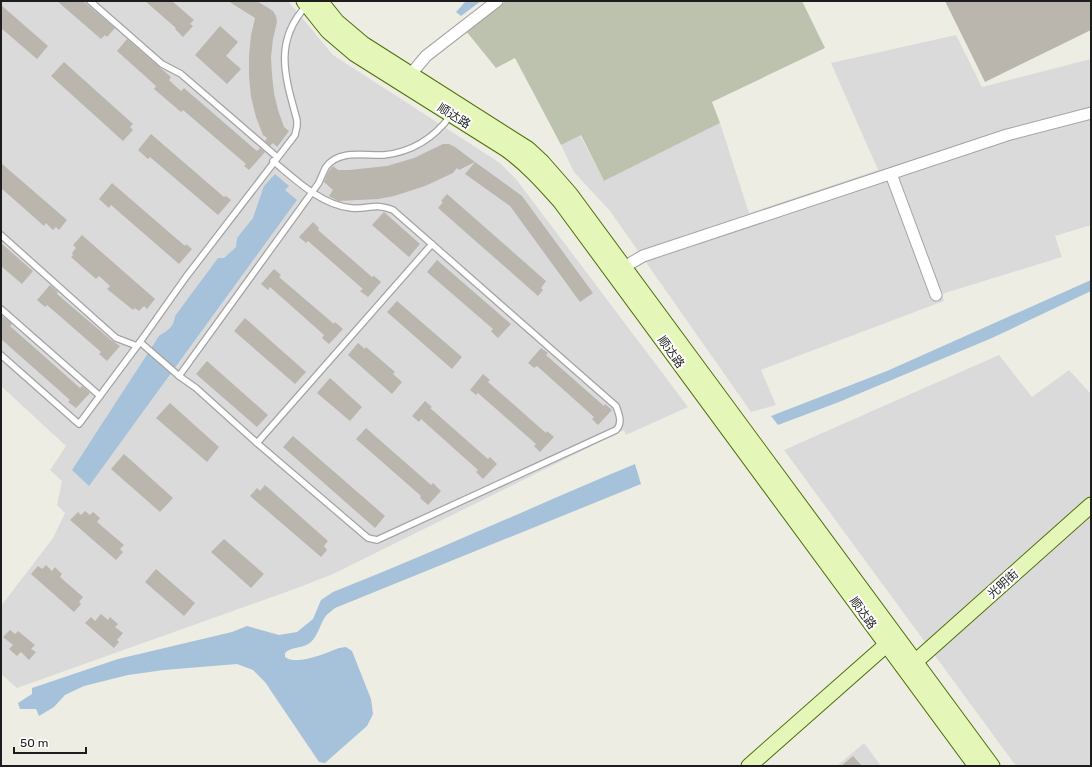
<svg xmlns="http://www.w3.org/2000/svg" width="1092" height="767" viewBox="0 0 1092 767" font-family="Rubik,'Noto Sans SC',sans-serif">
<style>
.residential{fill:#dbdada}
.construction{fill:#bdc2af}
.water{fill:#a5c2da}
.building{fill:#bab6ad}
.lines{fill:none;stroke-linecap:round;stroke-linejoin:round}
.lane-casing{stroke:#a4a4a4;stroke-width:8}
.street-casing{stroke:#a4a4a4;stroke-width:13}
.secondary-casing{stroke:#4c6f09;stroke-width:17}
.lane{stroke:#fff;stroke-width:5.5}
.street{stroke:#fff;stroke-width:11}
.secondary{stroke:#e5f7b8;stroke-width:15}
.labels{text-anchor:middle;stroke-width:4;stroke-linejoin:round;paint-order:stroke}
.street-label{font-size:12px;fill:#1d1d1d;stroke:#fff}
</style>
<rect width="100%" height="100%" fill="#eeede3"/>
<!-- residential -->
<g class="residential">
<polygon points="1,1 288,1 333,55 500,163 516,179 688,407 626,435 624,430 333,574 300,587 17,688 1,674 1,606 53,538 65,513 57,505 62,481 50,470 66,446 1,386"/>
<polygon points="956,35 982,87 1091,59 1091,225 1055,236 1062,257 942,294 944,301 761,370 776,405 751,412 610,211 574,172 561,145 580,135 604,181 720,123 749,213 878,170 831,63"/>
<polygon points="999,355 1032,397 1069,370 1091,394 1091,766 1016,766 784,450"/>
<polygon points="864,743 881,766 837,766"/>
</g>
<!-- construction -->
<polygon class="construction" points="506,1 802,1 825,48 712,102 720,123 604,181 581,135 561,145 515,58 496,68 466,31"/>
<!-- water -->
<g class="water">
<polygon points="466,1 481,1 461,16 456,12"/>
<path d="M275,174L289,186L285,190L297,200L89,486L72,470L159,336C168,330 174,327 175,316L218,258H224L236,247L237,238L253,218L264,186Z"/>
<polygon points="1091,280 1091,291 992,338 839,402 778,425 771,416 887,371"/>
<path d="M635,464L641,484L335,608C332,611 328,613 325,617C320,625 318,635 311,642C303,649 292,646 285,653V657C297,666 326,653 339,648L346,647L352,651L371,699L373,714L367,726L325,763L319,762L265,682L253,670L237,664L164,670L128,675L84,686L65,695L54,707L39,716L36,709H20L18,703L32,694V688L118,659L232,632L247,626L279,635L297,632L313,619L321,600L333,592C435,552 534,506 635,464Z"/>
</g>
<!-- building -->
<g class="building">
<polygon points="57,1 83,1 115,28 107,37 105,35 101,39"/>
<polygon points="145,1 172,1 194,20 190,24 193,26 183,37 175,29 176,28"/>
<polygon points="228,1 257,1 273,11 276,16 277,22 273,39 271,57 272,75 274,93 278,110 284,127 289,131 277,147 273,143 270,146 265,141 267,138 263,135 256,117 251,97 249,76 249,56 251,35 255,18"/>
<polygon points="945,1 1091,1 1091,30 985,82"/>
<polygon points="1,5 48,46 37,59 1,28"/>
<polygon points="220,26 238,42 226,56 241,69 227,84 195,55"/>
<polygon points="127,39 171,77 169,80 181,91 184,88 257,151 260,148 265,152 249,170 244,166 246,164 183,110 181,112 154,89 156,86 117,51"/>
<polygon points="64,62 133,124 130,127 133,130 123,141 51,76"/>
<polygon points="151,134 224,197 226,196 231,200 218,215 150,157 148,159 138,150"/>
<polygon points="443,144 449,144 455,147 475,162 459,170 457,168 453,173 425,186 394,196 378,199 338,201 329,196 333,190 324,182 328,172 333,166 338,170 349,170 387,166 414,158"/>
<polygon points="475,162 522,196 593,293 580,302 510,206 465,174"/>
<polygon points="1,163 67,220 59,230 56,227 53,230 46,223 44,226 1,188"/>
<polygon points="112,183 185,246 186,244 192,249 179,264 111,205 109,208 99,199"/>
<polygon points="447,194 546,281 541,288 543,290 538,296 438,208 443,202 441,201"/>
<polygon points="384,212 420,244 409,257 372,225"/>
<polygon points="313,222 319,228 318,230 372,277 374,276 381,282 368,297 360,291 363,289 308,241 306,243 299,237"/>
<polygon points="82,235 155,299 147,309 144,306 139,311 135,308 133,310 107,289 110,286 99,276 96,279 71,257 73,255 72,253 76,248 73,245"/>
<polygon points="1,243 33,271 22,284 1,266"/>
<polygon points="437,260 511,324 498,338 491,331 493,329 427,272"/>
<polygon points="274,269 281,275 279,277 334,324 335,322 343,329 329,344 322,338 324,335 270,287 268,290 261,284"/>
<polygon points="50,285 58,292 57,294 111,340 120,346 107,361 99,354 101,352 47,305 45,307 37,300"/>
<polygon points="397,301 462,357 452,369 387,312"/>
<polygon points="1,315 12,324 10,326 80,388 82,386 90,393 76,408 68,402 70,400 1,339"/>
<polygon points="245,318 306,372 295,384 234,331"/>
<polygon points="358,343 365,349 366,347 395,372 393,374 402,382 392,394 348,355"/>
<polygon points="541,348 548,353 546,355 604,406 605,404 612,410 598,425 592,419 594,417 537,366 534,368 528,363"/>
<polygon points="207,361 268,415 257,427 196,374"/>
<polygon points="483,374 490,380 488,382 546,433 547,431 554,437 540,452 534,446 536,444 478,393 476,395 470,390"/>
<polygon points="330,378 362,407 350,421 317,393"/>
<polygon points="425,401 432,407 430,408 488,459 490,457 497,464 483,479 476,472 478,470 421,419 419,422 412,416"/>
<polygon points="170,403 219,447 207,462 156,418"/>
<polygon points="366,428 431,485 433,483 441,491 428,505 420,498 421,496 356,439"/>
<polygon points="293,436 385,516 375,528 283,447"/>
<polygon points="124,454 173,498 160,512 111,469"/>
<polygon points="265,485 328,541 324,546 327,550 321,557 250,496 257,488 260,491"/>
<polygon points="85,511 90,515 93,512 100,518 97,522 124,545 120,549 123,552 116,560 70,520 78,512 81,515"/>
<polygon points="224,539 264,574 251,588 211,552"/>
<polygon points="46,565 52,571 55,567 62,574 60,577 83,597 79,602 81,604 74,612 31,574 38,566 42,569"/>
<polygon points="156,569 195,603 184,616 145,582"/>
<polygon points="101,614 108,620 110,617 118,624 115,627 123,633 117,640 119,642 114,648 85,623 91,617 95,621"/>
<polygon points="10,630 15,634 18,631 35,645 31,649 36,652 29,660 21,652 17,656 9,649 13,645 3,637"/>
<polygon points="853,756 862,766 841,766"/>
</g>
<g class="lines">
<!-- lane casing -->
<g class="lane-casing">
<g id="lane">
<polyline points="90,1 162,64 181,74 277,157"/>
<polyline points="1,235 116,338 137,346"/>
<polyline points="1,309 100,396"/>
<path d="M140,342L179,376L318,184C321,179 323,172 326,167C339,149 365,156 384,155C412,152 435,137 451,115"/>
<path d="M1,355L79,424L140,342L186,277L295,135L297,126V120C285,77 273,41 307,5"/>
<polyline points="179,376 196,388 257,443 432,244"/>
<path d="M257,443L368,538L377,540L616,430C623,423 619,414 616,406L393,210C373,202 369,210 351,208C321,205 296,180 273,161"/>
</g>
</g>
<!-- street casing -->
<g class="street-casing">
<g id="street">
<polyline points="411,74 426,56 497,1"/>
<polyline points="891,174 936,295"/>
<polyline points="624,267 643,256 1007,135 1091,113"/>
</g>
</g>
<!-- secondary casing -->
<g class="secondary-casing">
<g id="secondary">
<path d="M304,1L328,31L355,54L506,149C527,164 543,182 560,201L976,766"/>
<polyline points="320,1 337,22 363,44 528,149 542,162 570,194 992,766"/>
<polyline points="915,662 1091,505"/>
<polyline points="749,766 894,638"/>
</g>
</g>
<!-- lane -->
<use href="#lane" class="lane"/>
<!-- street -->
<use href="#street" class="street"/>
<!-- secondary -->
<use href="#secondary" class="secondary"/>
</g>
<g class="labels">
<!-- street labels -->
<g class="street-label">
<text transform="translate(454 116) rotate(32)" y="4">顺达路</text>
<text transform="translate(671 352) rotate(54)" y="4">顺达路</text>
<text transform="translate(1003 584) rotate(-42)" y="4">光明街</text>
<text transform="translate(863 613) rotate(54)" y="4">顺达路</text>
</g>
</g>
<!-- border -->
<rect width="1092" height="767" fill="none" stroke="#1d1d1d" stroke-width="4"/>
<!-- scale -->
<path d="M14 747v6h72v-6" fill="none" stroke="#1d1d1d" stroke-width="2"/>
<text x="20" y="747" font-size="12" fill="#1d1d1d" stroke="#ffffff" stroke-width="3" paint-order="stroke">50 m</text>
</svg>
